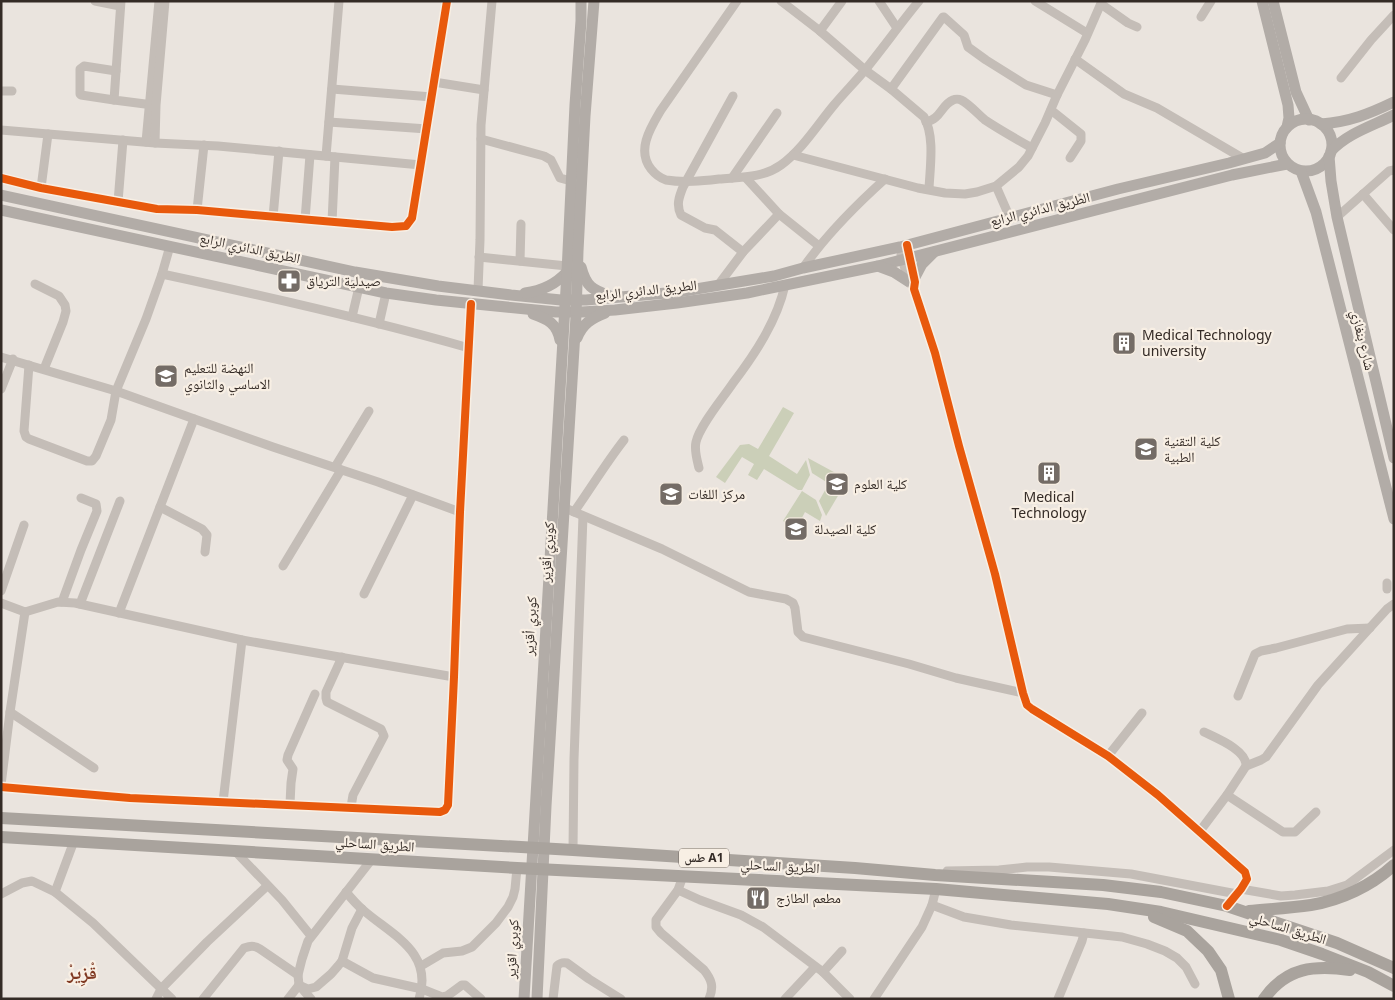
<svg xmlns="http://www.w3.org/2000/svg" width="1395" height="1000" viewBox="0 0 1395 1000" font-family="'Noto Sans','Noto Naskh Arabic',sans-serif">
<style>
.green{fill:#cbcfb8}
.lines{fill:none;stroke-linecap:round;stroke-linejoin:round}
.minor{stroke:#c4bdb7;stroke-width:9}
.major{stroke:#b2aca7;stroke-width:11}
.highway{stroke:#a9a39d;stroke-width:12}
.cycleway-casing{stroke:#f8efe4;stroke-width:11}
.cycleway{stroke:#e8590c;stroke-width:8}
.labels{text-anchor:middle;stroke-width:4.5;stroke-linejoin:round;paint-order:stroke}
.shield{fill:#f8efe4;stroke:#6f665f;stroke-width:1}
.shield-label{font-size:12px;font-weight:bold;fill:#342b26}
.street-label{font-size:14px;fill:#342b26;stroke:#f8efe4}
.poi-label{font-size:14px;fill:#342b26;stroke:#f8efe4;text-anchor:start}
.district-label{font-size:19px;font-weight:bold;fill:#803922;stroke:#f8efe4}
</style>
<rect width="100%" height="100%" fill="#eae4de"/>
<!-- green -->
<g class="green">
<polygon points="783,407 794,413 769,456 797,474 806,460 810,475 802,490 798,490 764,469 757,480 748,475 754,464 742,457 725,483 716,477 740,445 749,444 758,449"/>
<polygon points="808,458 843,477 841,480 828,483 812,473"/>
<polygon points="842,482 845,484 826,516 819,501 828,485"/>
<polygon points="802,491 816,500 822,515 820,521 805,512 796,529 783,521"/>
</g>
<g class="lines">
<!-- minor -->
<g class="minor">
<polyline points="95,1 120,6"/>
<polyline points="121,1 114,100 153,105"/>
<path d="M737,1L661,110C651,127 636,150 651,169C655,174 660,178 666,180C684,183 702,181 719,179C741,177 763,178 781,165C802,150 818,124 834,105C844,93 855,82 865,70C883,48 900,24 919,1"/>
<path d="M781,1L820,31L865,70L891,89L924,117C935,136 930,167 929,189"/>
<polyline points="879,1 897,28"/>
<polyline points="1035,1 1087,33"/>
<polyline points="1101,4 1128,23 1137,27"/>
<polyline points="1201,17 1211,1"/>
<polyline points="820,31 842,1"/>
<polyline points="1075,59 1124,94 1157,108 1244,159"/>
<polyline points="1341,78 1371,40 1394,15"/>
<polyline points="434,82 484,90"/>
<polyline points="332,89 432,97"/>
<polyline points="891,89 943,17 944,17 964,35 968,47 986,60 1026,85 1057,95"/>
<polyline points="1,91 12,91"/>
<path d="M733,96L683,187C679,197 676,205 681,215L705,228L715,230L743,252"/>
<polyline points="114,100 81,95 80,94 80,69 84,66 116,71"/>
<polyline points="1051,110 1081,134 1081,141 1070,158"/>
<polyline points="329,122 427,129"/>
<path d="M926,122C941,119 941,105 953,100C955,99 959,99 961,100C968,103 978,114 985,120C1000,130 1016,139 1032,148"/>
<polyline points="1,130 155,143 218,146 421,165"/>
<polyline points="481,139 544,156 551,160 560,178 571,181"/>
<polyline points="146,142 159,1"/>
<polyline points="155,143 156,105 165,1"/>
<polyline points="793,155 918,188 945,193 965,194 977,192 996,186 1019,167 1028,156 1045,123 1057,95 1085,40 1102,1"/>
<polyline points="326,156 339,1"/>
<polyline points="1,178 41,188 157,209 197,210 392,227 406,226 412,218 447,1"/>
<polyline points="732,178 777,113"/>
<polyline points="746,178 779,214 819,246"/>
<polyline points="996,186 1010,218"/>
<polyline points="41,188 48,134"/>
<polyline points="1363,194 1394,230"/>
<polyline points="118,202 123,140"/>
<polyline points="197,210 204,145"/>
<polyline points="273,217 279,151"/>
<polyline points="1337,217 1389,171 1394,170"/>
<polyline points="305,220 310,155"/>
<polyline points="332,222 335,157"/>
<polyline points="907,245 915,282 914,289 935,353 959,446 995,574 1023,693 1027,705 1032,709 1108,756 1158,795 1245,872 1247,879 1241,889 1227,906"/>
<polyline points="901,255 909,283"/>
<polyline points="479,257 567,266"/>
<polyline points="520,261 521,224"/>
<path d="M803,268C826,235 855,206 885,179"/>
<path d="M162,274C265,296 368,319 469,348"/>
<polyline points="35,284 59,296 65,305 66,311 63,322 44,369"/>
<polyline points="719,284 743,252 779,214"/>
<polyline points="478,290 480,240 481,125 492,1"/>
<polyline points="352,317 359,287"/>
<polyline points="379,324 386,293"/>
<polyline points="1,357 116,391 273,447 378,482 460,512"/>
<polyline points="29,365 24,431 26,437 29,439 87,461 92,461 96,456 111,420 116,391 146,319 162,274 170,246"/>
<polyline points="1,389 13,359"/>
<polyline points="335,467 369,411"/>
<path d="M699,468C697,460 694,450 696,442C700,425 723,398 733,383C755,354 777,321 785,285"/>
<polyline points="160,507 202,529 207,535 205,552"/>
<polyline points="565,508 662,549 749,592 786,599 793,603 795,608 798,632 803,637 909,664 956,678 1023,693"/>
<path d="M574,512C591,488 606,463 624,440"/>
<polyline points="283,566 341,470"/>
<polyline points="1387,583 1387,589"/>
<polyline points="1,591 24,525"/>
<polyline points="364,594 413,495"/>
<polyline points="62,602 81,550 97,511 96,504 81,498"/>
<polyline points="1,603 25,612 58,602 75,603 242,640 454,677"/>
<polyline points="80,604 120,501"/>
<polyline points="119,613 194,419"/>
<polyline points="342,657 326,692 326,698 327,702 381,729 384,736 353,795 351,807"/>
<polyline points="1238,696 1255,654 1261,651 1276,648 1347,629 1370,628"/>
<polyline points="10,712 94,768"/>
<polyline points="1108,756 1142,713"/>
<polyline points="1246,766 1261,760 1266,757 1318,685 1387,609 1394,604"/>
<polyline points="1,785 10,712 25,612"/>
<polyline points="1,787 130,798 440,812 445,810 448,805 454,677 460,512 471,304"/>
<polyline points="1227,795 1283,832 1295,832 1316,812"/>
<polyline points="223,802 242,640"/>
<polyline points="290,804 291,783 293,769 287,760 288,755 315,694"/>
<path d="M1200,831L1227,795L1246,766C1247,750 1216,738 1204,732"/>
<polyline points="234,850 282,900 311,936"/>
<polyline points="573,850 574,759 583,516"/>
<polyline points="947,871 999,870 1027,867 1049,867 1131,874 1237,894"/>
<path d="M683,876L678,890L656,920V927L661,933L704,970C712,980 714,987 709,999"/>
<polyline points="1241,889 1281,896 1295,895 1328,891 1347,885 1394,850"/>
<polyline points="678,890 700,900 741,915 763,927 823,972 850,999"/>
<polyline points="55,892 74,841"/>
<path d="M346,892C351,898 356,904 362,909C391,935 434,951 419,999"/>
<polyline points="1,894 22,883 32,881 55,892 93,923 172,999"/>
<polyline points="932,905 964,917 1011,925 1122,937 1147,944 1165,951 1177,958 1186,967 1195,984"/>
<polyline points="342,961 373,978 422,989 442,997 447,996 462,985 465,985 481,999"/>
<polyline points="421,966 443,953 462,951 472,947 496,923 508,907 513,897 515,889 517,868"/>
<polyline points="823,972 842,951"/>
<polyline points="299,985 308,989 316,987 331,974 338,966 342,961 352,928 362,909"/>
<polyline points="156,999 161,989 207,942 267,886"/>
<path d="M203,999L244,948C250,946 254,945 260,949L298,975"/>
<polyline points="288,999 299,985"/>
<polyline points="311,999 299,985 298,975 302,959 308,941 372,859"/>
<path d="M553,999L557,966C560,963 562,962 567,963L589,979L621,999"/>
<polyline points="785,999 815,967"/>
<polyline points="874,999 922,927 932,905 936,889"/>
<polyline points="1058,999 1082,941 1084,933"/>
</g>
<!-- major -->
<g class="major">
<polyline points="1262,1 1288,105 1289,118 1287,127"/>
<polyline points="1273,1 1296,92 1309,120"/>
<circle cx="1306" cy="145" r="26"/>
<path d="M1321,124C1349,122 1369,114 1394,102"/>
<path d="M1331,151C1348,133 1372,126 1394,115"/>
<polyline points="1329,156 1331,181 1337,217 1394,458"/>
<polyline points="1301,171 1316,212 1394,519"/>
<polyline points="1,195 355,272 438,286 511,295 561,300 586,300 678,292 774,276 803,268 900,247 1118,189 1229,163 1265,153 1280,143"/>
<polyline points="1,210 386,293 436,300 556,312 582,312 615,310 677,303 747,293 878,266 1232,175 1287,164"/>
<polyline points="878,266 894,272 908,281"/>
<path d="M581,267C586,286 592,290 610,296"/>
<polyline points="914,279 922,264 934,252"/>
<path d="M525,293C541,291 556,284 567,272"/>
<path d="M533,314C548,319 557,324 560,340"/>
<path d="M577,338C582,324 592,318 605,313"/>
<polyline points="524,999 567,272 575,105 581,21 581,1"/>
<polyline points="537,999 546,806 576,316 578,251 585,116 594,1"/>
</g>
<!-- highway -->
<g class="highway">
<polyline points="1,818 573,850 855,868 935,875 1103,885 1161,892 1227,906 1337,943 1394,968"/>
<polyline points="1,837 517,868 936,889 1108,904 1161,912 1281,940 1322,954 1368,972 1394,986"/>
<path d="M1249,911C1270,909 1291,908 1311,905C1341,900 1371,886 1394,865"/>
<polyline points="1154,917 1187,931 1208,951 1221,970 1229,999"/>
<path d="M1264,999C1286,967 1315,965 1350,970"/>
</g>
<!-- cycleway casing -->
<g class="cycleway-casing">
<g id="cycleway">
<polyline points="1,178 41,188 157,209 197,210 392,227 406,226 412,218 447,1"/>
<polyline points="907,245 915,282 914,289 935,353 959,446 995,574 1023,693 1027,705 1032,709 1108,756 1158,795 1245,872 1247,879 1241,889 1227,906"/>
<polyline points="1,787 130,798 440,812 445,810 448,805 454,677 460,512 471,304"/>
</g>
</g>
<!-- cycleway -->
<use href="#cycleway" class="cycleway"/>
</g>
<!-- icons -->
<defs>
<g id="pharmacy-square" transform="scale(1.25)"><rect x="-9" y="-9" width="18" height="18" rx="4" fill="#746c66" stroke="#f8efe4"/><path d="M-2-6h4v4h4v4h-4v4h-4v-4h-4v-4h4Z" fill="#fff"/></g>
<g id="building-square" transform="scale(1.25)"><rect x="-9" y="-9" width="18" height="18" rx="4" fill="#746c66" stroke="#f8efe4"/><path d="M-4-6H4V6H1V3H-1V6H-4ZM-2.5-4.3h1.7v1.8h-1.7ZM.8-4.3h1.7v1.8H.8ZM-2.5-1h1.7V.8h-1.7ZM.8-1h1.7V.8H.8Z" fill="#fff"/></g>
<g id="school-square" transform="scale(1.25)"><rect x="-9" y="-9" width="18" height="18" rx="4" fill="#746c66" stroke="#f8efe4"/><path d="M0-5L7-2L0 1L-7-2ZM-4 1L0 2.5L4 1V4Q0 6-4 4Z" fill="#fff"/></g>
<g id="university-square" transform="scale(1.25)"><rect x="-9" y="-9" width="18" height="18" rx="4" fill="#746c66" stroke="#f8efe4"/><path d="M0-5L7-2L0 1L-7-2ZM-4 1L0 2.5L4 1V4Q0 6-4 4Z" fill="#fff"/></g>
<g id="restaurant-square" transform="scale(1.25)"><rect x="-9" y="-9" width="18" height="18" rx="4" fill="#746c66" stroke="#f8efe4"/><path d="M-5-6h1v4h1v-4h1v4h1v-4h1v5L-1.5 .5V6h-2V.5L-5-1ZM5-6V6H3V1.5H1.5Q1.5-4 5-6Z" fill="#fff"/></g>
</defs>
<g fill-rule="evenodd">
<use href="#pharmacy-square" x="289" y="281"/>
<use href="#building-square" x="1124" y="343"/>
<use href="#school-square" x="166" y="376"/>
<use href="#university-square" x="1146" y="449"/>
<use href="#building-square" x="1049" y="473"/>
<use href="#university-square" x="837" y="484"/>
<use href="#university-square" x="671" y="494"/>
<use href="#university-square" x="796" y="529"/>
<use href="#restaurant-square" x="758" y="898"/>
</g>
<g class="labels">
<!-- shield labels -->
<rect class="shield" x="679" y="848.5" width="50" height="19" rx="4"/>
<g class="shield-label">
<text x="704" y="862">طس A1</text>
</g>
<!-- street labels -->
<g class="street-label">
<text transform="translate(1040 209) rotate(-14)" y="5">الطريق الدائري الرابع</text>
<text transform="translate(250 248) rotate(12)" y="5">الطريق الدائري الرابع</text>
<text transform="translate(646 290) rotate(-6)" y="5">الطريق الدائري الرابع</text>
<text transform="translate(1363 340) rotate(76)" y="5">شارع بنغازي</text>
<text transform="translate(547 552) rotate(-86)" y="5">كويري أقزير</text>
<text transform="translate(530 626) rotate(-87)" y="5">كوبري أقزير</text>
<text transform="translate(375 844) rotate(4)" y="5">الطريق الساحلي</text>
<text transform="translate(780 866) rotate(3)" y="5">الطريق الساحلي</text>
<text transform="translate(1288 928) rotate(17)" y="5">الطريق الساحلي</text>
<text transform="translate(512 949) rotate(-87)" y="5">كوبري اقزير</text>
</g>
<!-- poi labels -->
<g class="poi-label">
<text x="306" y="286">صيدلية الترياق</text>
<text x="1142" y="340">Medical Technology<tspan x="1142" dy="16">university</tspan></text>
<text x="184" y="373">النهضة للتعليم<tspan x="184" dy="16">الاساسي والثانوي</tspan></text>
<text x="1164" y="446">كلية التقنية<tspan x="1164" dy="16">الطبية</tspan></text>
<text x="854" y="489">كلية العلوم</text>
<text x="688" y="499">مركز اللغات</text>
<text x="1049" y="502" text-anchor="middle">Medical<tspan x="1049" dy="16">Technology</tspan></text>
<text x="814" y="534">كلية الصيدلة</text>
<text x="776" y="903">مطعم الطازج</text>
</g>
<!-- district labels -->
<g class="district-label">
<text x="82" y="979">قْزِيرْ</text>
</g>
</g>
<!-- border -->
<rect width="1395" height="1000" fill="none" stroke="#342b26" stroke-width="5"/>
</svg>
